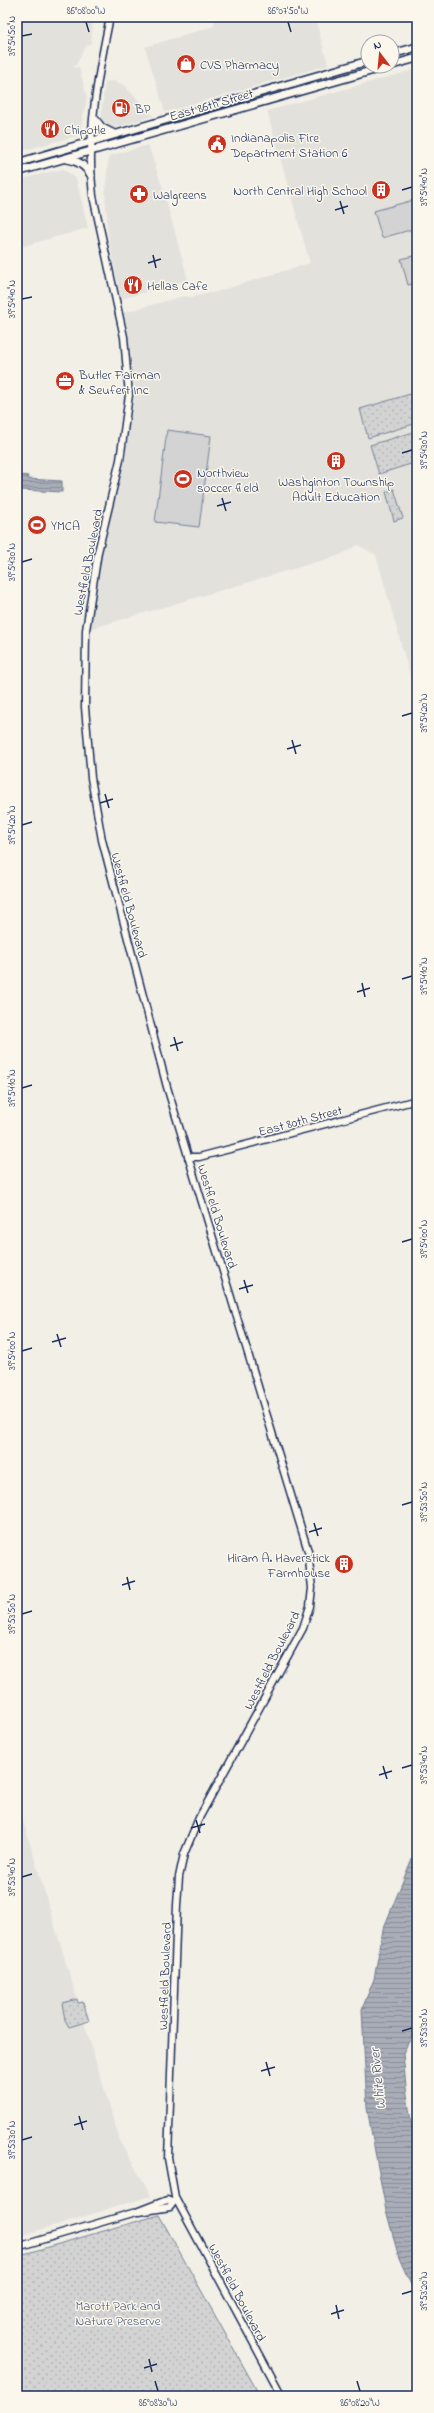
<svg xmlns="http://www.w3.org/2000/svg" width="434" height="2413" viewBox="0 0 434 2413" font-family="'Indie Flower',sans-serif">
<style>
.built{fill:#e2e1dc}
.grass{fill:#d2d3d2;stroke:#768198}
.park{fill:url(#park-dots);stroke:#768198}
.water{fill:url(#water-rules);stroke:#707b93}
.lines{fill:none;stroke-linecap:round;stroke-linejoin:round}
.secondary-casing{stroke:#1b2f5e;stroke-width:9}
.primary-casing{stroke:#1b2f5e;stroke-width:10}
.secondary{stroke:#fbf7ec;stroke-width:6}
.primary{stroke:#fbf7ec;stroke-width:7}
.ticks{fill:none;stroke:#1b2f5e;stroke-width:1.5}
.labels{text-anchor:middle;stroke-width:3;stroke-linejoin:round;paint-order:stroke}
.poi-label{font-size:13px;fill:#1b2f5e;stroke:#fbf7ec;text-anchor:start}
.street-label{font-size:13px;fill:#1b2f5e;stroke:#fbf7ec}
.park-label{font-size:13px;fill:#49587b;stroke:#fbf7ec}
.water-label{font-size:14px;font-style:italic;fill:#465579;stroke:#fbf7ec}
.neatline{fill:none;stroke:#1b2f5e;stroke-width:1.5}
.ticks-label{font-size:10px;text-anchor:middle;fill:#1b2f5e}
</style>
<defs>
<pattern id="park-dots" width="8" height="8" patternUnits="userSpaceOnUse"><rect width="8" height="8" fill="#d2d3d2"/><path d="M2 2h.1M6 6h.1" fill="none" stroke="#b4b5b7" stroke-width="1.8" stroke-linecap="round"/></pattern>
<pattern id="water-rules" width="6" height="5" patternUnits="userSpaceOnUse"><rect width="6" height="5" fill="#a9adb7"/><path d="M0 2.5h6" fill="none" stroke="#898d98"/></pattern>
</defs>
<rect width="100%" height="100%" fill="#f2efe6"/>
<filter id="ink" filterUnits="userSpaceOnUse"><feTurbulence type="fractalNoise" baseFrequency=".025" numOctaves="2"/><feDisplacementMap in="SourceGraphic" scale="8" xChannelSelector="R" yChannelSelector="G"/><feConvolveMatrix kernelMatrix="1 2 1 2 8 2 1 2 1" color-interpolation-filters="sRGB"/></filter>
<g filter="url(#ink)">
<!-- built -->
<g class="built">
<polygon points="17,17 93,17 93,20 91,43 86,46 74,68 79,67 87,98 80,130 76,136 18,152"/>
<polygon points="214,17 315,17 328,65 165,112 145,47 214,26"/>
<polygon points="417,69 417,700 376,555 358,545 340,555 90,629 99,565 122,469 135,393 131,352 122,313 184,296 191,297 216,292 310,263 267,111"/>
<polygon points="113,81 124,85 153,116 114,128 105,127 101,119 105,82"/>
<polygon points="148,145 163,189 188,280 121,299 108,234 105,192 109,156"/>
<polygon points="63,169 76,178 88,228 20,247 20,253 17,254 17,180"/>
<polygon points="17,1801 120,2141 151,2196 17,2237"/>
</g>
<!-- grass -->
<g class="grass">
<polygon points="417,199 417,228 382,238 374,211"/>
<polygon points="417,255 417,283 408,285 401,259"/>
<polygon points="167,430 211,436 199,527 155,522"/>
</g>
<!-- park -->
<g class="park">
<polygon points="417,392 417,423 368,438 360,409"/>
<polygon points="417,431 417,462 379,474 370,445"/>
<polygon points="394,489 403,518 394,521 386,492"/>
<polygon points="77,1999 78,2003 83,2002 89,2021 69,2027 65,2020 62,2003"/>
<polygon points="159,2215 260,2396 17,2396 17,2256"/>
</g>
<!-- water -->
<g class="water">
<polygon points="21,475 28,476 28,479 62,481 62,492 20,490"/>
<polygon points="417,1846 417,2026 403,2053 406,2088 417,2161 417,2298 399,2258 386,2210 376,2157 367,2108 362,2009 374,1979 383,1930"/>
</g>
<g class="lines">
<!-- secondary casing -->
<g class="secondary-casing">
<g id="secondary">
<path d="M110,17C98,74 86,138 93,196L124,337L129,395L120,460L98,552L86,630L85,707L91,778L102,840L167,1087L308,1551L312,1588L310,1606L303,1628L199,1818L184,1854L179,1877L177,1905L168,2158L175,2197L282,2396"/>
<polyline points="188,1157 199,1157 417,1100"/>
<polyline points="139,2212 170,2207 176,2199"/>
<polyline points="17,2247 136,2212 167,2200 172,2202"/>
</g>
</g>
<!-- primary casing -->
<g class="primary-casing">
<g id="primary">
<polyline points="392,54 417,47"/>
<polyline points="392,65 417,58"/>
<polyline points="94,118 102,128 114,134"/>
<path d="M67,159C78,161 85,165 91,175"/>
<polyline points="17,163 368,61"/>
<polyline points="17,172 388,66"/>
</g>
</g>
<!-- secondary -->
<use href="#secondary" class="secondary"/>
<!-- primary -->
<use href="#primary" class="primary"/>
</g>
</g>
<!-- ticks -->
<path class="ticks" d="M86,22L89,32M288,22L291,32M22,36L32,34M402,190L412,187M340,201L344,214M335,210L348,206M153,255L156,268M148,263L161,259M22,299L32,297M402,453L412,450M222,498L226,511M217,506L231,502M22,562L32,559M402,716L412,713M292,740L296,754M287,749L301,745M105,794L109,808M100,803L113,799M22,825L32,822M402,979L412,976M362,983L365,997M357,992L370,988M174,1037L178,1051M170,1046L183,1042M22,1088L32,1085M402,1242L412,1239M244,1280L248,1293M239,1289L253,1285M57,1334L61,1347M52,1342L66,1338M22,1351L32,1348M402,1505L412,1502M314,1523L318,1536M309,1532L322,1528M127,1577L130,1590M122,1585L135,1581M22,1614L32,1611M383,1766L387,1779M402,1768L412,1765M379,1775L392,1771M196,1820L200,1833M191,1828L205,1824M22,1877L32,1874M402,2031L412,2028M266,2062L270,2076M261,2071L275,2067M79,2116L83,2130M74,2125L87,2121M22,2140L32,2137M402,2294L412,2291M336,2305L339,2319M331,2314L344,2310M149,2359L152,2372M144,2368L157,2364M155,2381L158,2391M357,2381L360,2391"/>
<!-- icons -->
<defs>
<g id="shop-disc" transform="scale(1)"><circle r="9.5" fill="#c8321e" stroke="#fbf7ec"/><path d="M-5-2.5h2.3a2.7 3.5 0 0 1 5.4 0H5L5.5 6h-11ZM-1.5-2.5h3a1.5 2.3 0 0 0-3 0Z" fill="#fff"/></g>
<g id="fuel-disc" transform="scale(1)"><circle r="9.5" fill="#c8321e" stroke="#fbf7ec"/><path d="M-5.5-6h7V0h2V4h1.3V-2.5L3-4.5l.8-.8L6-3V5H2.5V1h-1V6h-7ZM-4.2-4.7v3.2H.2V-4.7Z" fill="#fff"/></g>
<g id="restaurant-disc" transform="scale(1)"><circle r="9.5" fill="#c8321e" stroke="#fbf7ec"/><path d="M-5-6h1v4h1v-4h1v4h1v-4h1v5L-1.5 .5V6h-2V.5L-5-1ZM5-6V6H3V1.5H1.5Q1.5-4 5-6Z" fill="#fff"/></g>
<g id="civic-disc" transform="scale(1)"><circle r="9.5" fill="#c8321e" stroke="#fbf7ec"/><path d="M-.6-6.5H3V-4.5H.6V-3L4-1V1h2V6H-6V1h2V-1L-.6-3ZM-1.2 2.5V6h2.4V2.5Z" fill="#fff"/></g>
<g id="building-disc" transform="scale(1)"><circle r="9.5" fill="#c8321e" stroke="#fbf7ec"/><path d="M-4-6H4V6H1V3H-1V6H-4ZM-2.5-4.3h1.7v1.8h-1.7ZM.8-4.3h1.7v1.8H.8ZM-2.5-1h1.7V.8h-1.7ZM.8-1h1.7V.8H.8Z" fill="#fff"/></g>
<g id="pharmacy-disc" transform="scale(1)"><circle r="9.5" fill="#c8321e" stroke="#fbf7ec"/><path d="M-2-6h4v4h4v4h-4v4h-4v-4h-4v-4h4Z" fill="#fff"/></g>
<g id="office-disc" transform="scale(1)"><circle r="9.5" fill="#c8321e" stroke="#fbf7ec"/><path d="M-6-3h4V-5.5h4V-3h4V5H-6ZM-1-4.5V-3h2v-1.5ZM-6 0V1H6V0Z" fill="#fff"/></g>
<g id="stadium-disc" transform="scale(1)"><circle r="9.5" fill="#c8321e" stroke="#fbf7ec"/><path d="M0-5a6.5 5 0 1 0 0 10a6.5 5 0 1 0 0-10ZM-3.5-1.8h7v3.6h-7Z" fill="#fff"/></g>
</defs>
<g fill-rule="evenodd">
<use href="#shop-disc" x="186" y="64"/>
<use href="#fuel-disc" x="121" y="108"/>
<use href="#restaurant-disc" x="50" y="129"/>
<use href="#civic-disc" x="217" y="144"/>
<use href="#building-disc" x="381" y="190"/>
<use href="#pharmacy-disc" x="139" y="194"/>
<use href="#restaurant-disc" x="133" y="285"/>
<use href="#office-disc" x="65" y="381"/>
<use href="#building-disc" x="336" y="461"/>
<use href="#stadium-disc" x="183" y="479"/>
<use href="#stadium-disc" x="37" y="525"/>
<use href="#building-disc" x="344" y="1564"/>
</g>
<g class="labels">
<!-- poi labels -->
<g class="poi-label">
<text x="200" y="69">CVS Pharmacy</text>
<text x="135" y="113">BP</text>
<text x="64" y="134">Chipotle</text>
<text x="231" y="142">Indianapolis Fire<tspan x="231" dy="15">Department Station 6</tspan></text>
<text x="367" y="195" text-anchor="end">North Central High School</text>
<text x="153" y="199">Walgreens</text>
<text x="147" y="290">Hellas Cafe</text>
<text x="79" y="379">Butler Fairman<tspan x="79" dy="15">&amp; Seufert Inc</tspan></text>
<text x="197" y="477">Northview<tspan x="197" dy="15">soccer field</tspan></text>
<text x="336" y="486" text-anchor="middle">Washginton Township<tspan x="336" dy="15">Adult Education</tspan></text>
<text x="51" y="530">YMCA</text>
<text x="330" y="1562" text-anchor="end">Hiram A. Haverstick<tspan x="330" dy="15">Farmhouse</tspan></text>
</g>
<!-- street labels -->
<g class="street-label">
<text transform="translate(211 104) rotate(-16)" y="5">East 86th Street</text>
<text transform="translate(87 562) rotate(-79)" y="5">Westfield Boulevard</text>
<text transform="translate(130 905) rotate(75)" y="5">Westfield Boulevard</text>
<text transform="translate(300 1120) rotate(-15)" y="5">East 80th Street</text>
<text transform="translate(218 1216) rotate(73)" y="5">Westfield Boulevard</text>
<text transform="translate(271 1660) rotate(-63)" y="5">Westfield Boulevard</text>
<text transform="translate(164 1976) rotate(-88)" y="5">Westfield Boulevard</text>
<text transform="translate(238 2292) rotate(62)" y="5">Westfield Boulevard</text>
</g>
<!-- park labels -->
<g class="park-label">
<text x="118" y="2310">Marott Park and<tspan x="118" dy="15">Nature Preserve</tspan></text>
</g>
<!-- water labels -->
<g class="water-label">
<text transform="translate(377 2079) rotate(-96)" y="5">White River</text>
</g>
</g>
<!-- margin -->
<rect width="434" height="2413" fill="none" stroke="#fbf7ec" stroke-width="44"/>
<!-- north arrow -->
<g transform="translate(380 54) rotate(344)"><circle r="19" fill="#fbf7ec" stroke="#a1a7b3"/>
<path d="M0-3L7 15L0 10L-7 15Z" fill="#c8321e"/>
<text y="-6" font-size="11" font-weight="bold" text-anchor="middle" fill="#1b2f5e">N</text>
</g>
<rect x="22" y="22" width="390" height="2369" class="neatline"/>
<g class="ticks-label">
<text x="86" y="14">86°08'00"W</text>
<text x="288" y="14">86°07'50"W</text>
<text transform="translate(11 36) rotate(-90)" y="4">39°54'50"N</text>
<text transform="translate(423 187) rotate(-90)" y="4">39°54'40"N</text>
<text transform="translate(11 299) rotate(-90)" y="4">39°54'40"N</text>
<text transform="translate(423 450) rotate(-90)" y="4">39°54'30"N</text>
<text transform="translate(11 562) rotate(-90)" y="4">39°54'30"N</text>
<text transform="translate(423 713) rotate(-90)" y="4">39°54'20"N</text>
<text transform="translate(11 825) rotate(-90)" y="4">39°54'20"N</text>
<text transform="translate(423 976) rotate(-90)" y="4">39°54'10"N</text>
<text transform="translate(11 1088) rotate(-90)" y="4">39°54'10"N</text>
<text transform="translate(423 1239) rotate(-90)" y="4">39°54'00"N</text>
<text transform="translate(11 1351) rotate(-90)" y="4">39°54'00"N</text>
<text transform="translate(423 1502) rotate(-90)" y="4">39°53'50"N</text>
<text transform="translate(11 1614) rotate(-90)" y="4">39°53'50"N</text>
<text transform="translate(423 1765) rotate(-90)" y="4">39°53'40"N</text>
<text transform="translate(11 1877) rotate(-90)" y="4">39°53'40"N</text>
<text transform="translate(423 2028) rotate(-90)" y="4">39°53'30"N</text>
<text transform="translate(11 2140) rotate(-90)" y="4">39°53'30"N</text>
<text transform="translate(423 2291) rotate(-90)" y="4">39°53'20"N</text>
<text x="158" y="2406">86°08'30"W</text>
<text x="360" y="2406">86°08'20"W</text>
</g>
</svg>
